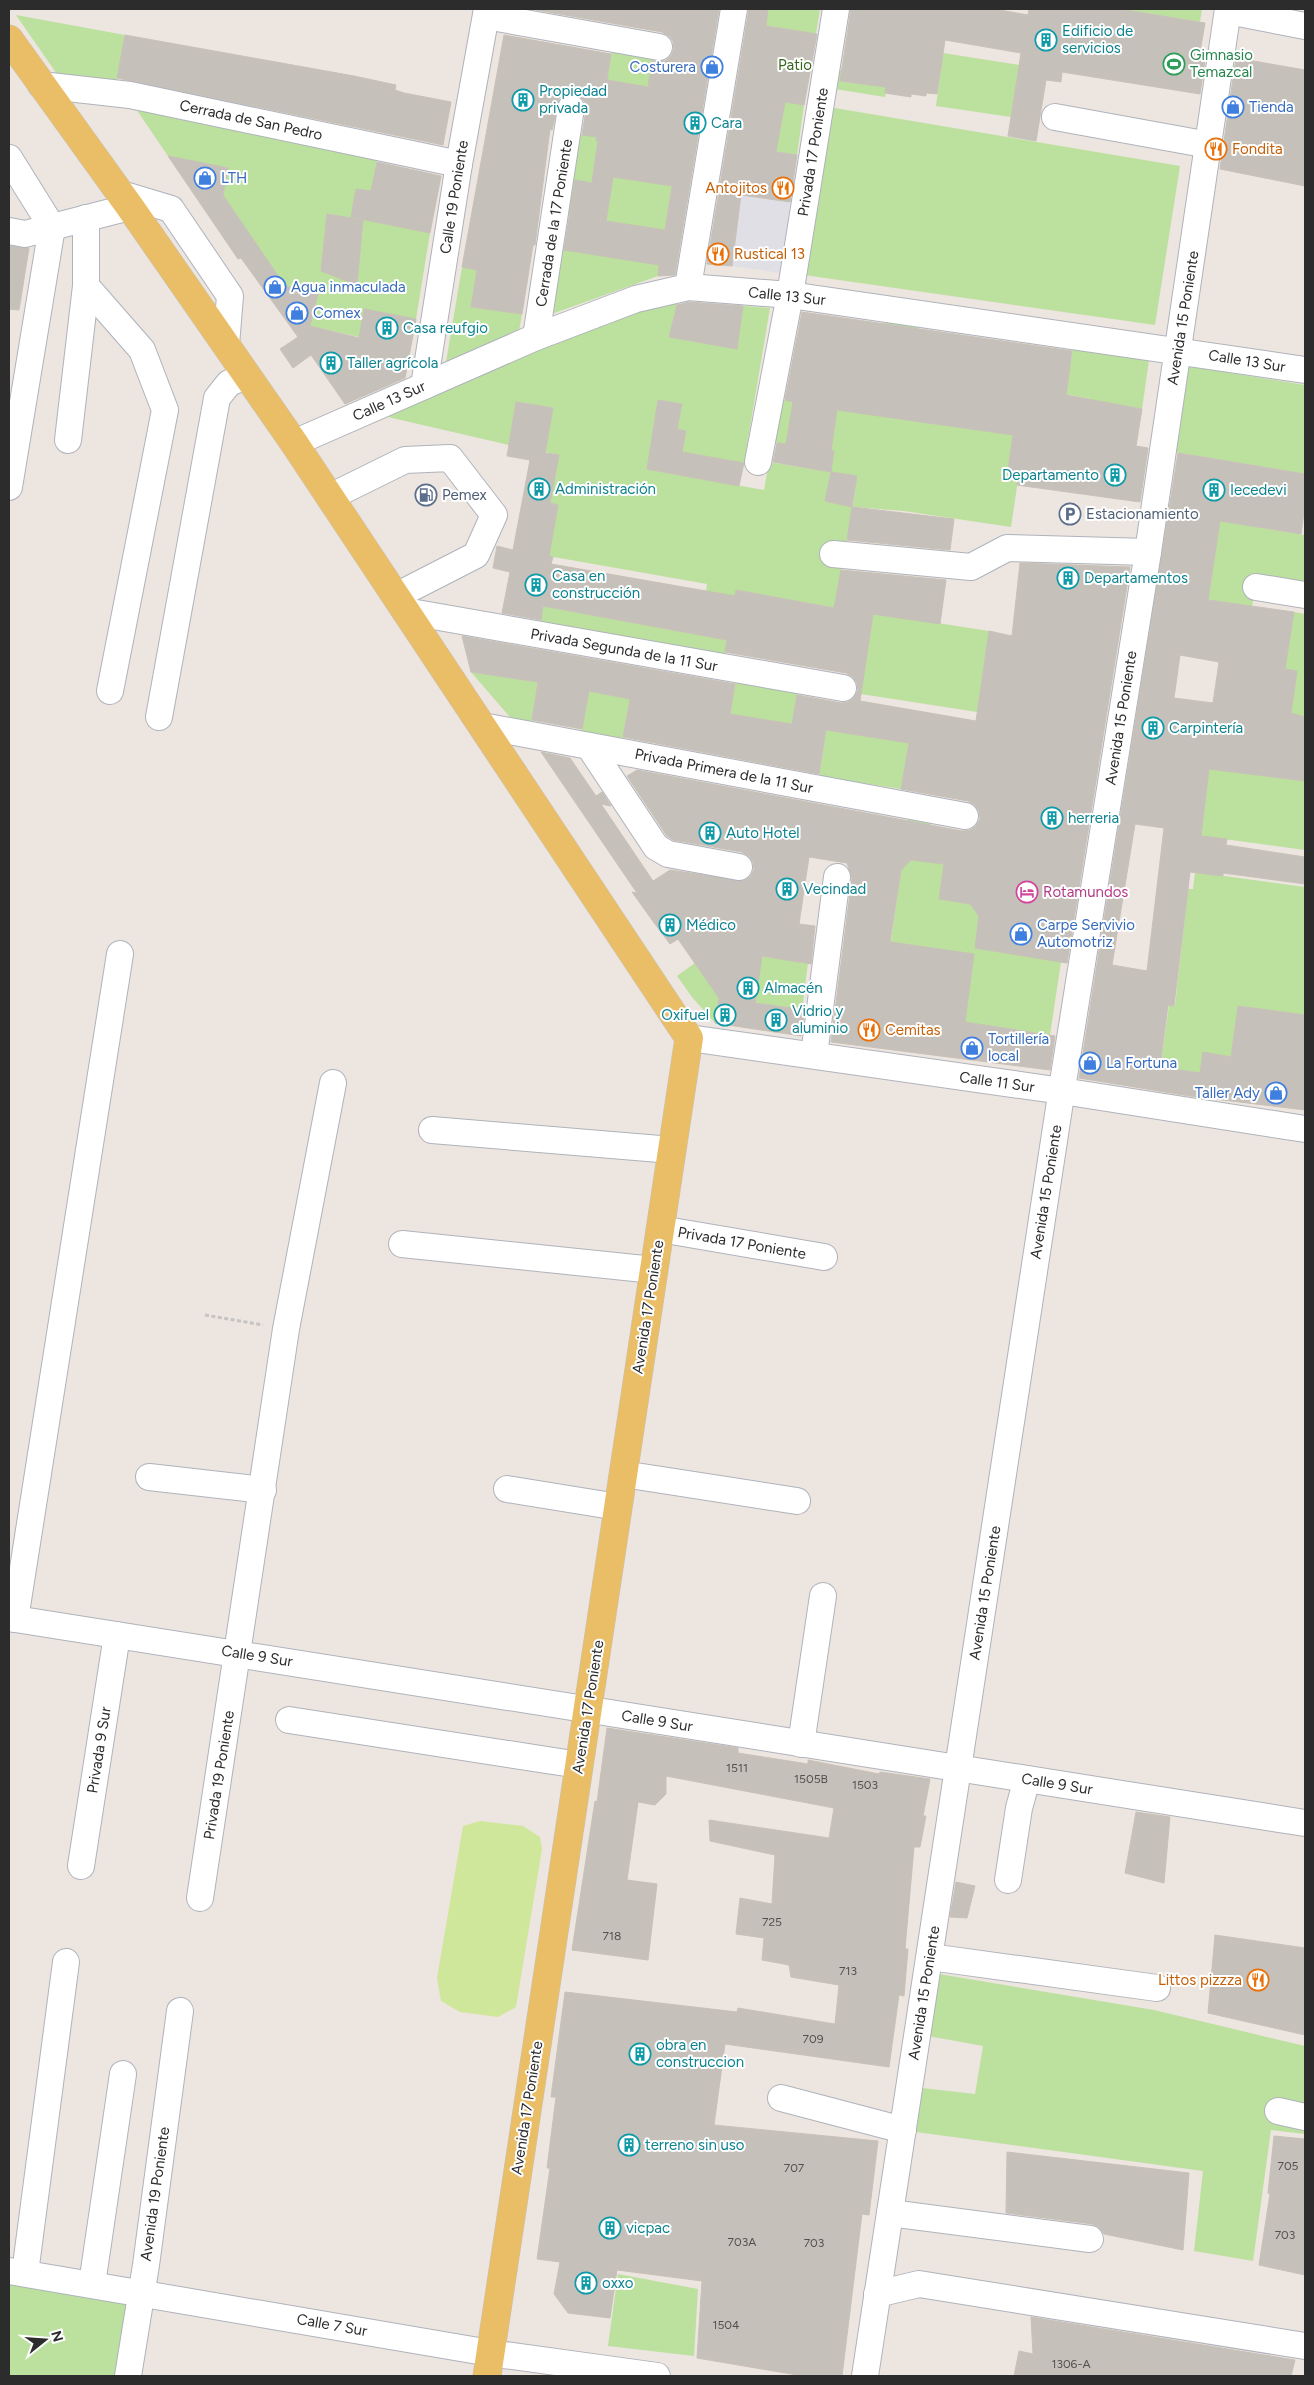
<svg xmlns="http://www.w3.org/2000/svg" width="1314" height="2385" viewBox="0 0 1314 2385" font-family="Figtree,sans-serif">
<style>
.industrial{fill:#e0dfe6}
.green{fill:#bce09e;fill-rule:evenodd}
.pitch{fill:#cfe79b}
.building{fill:#c6c0ba;stroke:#c8c1b8;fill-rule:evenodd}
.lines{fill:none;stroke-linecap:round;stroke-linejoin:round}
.minor-casing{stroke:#afb3bc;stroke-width:28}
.major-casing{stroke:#c4c4c4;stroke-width:29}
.path{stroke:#c4c4c4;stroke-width:3;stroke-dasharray:4 2.5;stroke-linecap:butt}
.minor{stroke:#fff;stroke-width:26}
.major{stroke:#eabe66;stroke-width:28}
.labels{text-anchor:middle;stroke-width:4;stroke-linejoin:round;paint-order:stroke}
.number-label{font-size:12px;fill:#525150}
.culture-label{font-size:15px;fill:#0d838f;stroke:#fff;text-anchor:start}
.leisure-label{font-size:15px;fill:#27864d;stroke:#fff;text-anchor:start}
.park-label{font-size:15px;fill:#35671e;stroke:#fff}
.shop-label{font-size:15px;fill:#366cbe;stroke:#fff;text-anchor:start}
.street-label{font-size:15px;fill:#2c2c2c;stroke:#fff}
.food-label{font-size:15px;fill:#c56008;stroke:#fff;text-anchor:start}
.service-label{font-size:15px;fill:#4e5e75;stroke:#fff;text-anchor:start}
.hotel-label{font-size:15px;fill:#b23c85;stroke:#fff;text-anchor:start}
</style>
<rect width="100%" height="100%" fill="#ede5df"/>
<!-- industrial -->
<polygon class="industrial" points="741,195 790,202 781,273 732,266"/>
<!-- green -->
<g class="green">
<polygon points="768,9 820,9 816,34 766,26"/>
<polygon points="1119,9 1202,9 1200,22"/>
<polygon points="16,15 125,35 116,85 57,74"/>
<polygon points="613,44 654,50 648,87 685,98 658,276 546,316 556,248 626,259 631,225 561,213 574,133 597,137 596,141 620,145 594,174 638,181 647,122 619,82 607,80"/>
<polygon points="943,53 1019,65 1011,117 936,106"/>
<polygon points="838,70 842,70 841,81 852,83 854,75 888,80 885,97 835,89"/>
<polygon points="767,99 804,105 797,155 748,148"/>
<path d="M134,106L378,155L374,176L382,223L430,233L416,319L359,337L310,326L318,294L257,279L262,253L223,195L228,168L168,156ZM328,214L363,220L357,284L322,271Z"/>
<polygon points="829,107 1180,166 1155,325 804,275"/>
<polygon points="462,267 477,270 471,307 522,314 519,331 446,362"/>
<path d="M679,297L669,337L737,348L743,306L770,308L744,463L682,452L677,429L682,404L658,400L647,469L764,490L769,462L830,472L833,451L772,442L779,399L1013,435L1008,470L1019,473L1011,527L904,511L853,507L834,608L736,590L734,603L705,598L707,584L514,550L517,528L550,534L555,522L558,505L545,502L552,495L553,485L544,483L550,453L545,452L552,408L517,402L509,445L388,417L451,384L515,356ZM831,472L857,476L853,506L826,501Z"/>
<polygon points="885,320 918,324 916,342 1070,367 1073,348 1149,360 1142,409 1119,405 1090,405 1091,399 880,360"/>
<polygon points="1182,365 1305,385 1305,474 1168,451"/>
<polygon points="1220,521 1305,535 1305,590 1256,583 1252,607 1208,600"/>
<polygon points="543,606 721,639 729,630 725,656 540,621"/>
<polygon points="1294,612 1305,614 1305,717 1291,714 1283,778 1305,781 1305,850 1201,836 1209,768 1285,669"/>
<polygon points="873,613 989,631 977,712 861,694"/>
<polygon points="471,672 538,682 531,724 514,722"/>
<polygon points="736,679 798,690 792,724 730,714"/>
<polygon points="589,691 630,699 622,740 581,732"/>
<polygon points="826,730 909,743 901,789 819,776"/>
<polygon points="909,814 932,817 926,861 944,864 939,899 981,906 1061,962 1050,1035 964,1022 885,983"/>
<polygon points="1195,872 1305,887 1305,1015 1239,1006 1231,1057 1203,1053 1200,1073 1189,1096 1157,1091 1169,1005 1175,1006 1188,889 1193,889"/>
<polygon points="761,956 808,963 802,1010 755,1003"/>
<polygon points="695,963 722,977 715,1023 692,997 677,976"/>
<polygon points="939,1974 1154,2010 1305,2046 1305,2134 1271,2130 1253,2261 1194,2251 1203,2171 916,2132 922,2088 975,2094 983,2046 928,2036"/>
<polygon points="9,2272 141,2292 128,2376 9,2376"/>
<polygon points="618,2274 698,2289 694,2356 608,2346"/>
</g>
<!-- pitch -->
<polygon class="pitch" points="480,1821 523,1826 540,1837 542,1849 516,2007 498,2017 460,2012 441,2001 437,1978 463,1826"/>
<!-- building -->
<g class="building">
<path d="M531,9H719L675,275L658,276L659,265L564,250L575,180L592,183L598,141H596L597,137L582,135L586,110L585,102L580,96L573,93L566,94L559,99L552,130L550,129L535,245H533L522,314L471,307L477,270L462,267L504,35L611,54L607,80L648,87L652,61H665L671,56L674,49L673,41L669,36L662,32ZM613,177L672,186L665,230L606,221Z"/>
<polygon points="749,9 768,9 766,26 817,34 804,105 785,102 776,152 797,155 790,202 741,195 732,266 707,264"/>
<polygon points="851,9 994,9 1028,15 1029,9 1119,9 1205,23 1200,52 1206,53 1200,94 1062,72 1061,82 1046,80 1036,141 1008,136 1021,53 945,40 937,94 926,93 926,96 911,94 911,97 885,93 886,87 840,81"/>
<polygon points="125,35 354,76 396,85 395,90 404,93 451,102 443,145 117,78"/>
<polygon points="1236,58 1305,70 1305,186 1220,169"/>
<polygon points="168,156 228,168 223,195 285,286 318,294 310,326 359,338 364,309 416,319 405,378 345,404 311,355 293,368 280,349 298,337 241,258 238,259"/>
<polygon points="377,162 441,176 430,233 351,217 356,189 371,191"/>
<polygon points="327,214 363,220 357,285 321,271"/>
<polygon points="9,246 29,248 19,310 9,309"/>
<polygon points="689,302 743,306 737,349 669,337 677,305"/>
<polygon points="802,312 1072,351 1066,395 1142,409 1136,446 1148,448 1140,502 1017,485 1019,472 1008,470 1013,435 837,410 831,451 834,451 831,472 773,462 777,443 786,444 793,402 785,400"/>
<polygon points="658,400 682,404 677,429 686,431 682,452 744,463 739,486 647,469"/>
<polygon points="516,402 553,408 545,453 559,455 550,503 558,505 549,556 553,557 551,564 735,596 736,590 834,608 841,570 946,580 940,624 873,614 860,701 976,721 989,631 1012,636 1020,563 1130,567 1067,963 975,948 979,916 970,904 939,899 944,864 911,860 901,870 890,942 974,954 965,1022 1055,1036 1050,1070 831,1042 852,878 847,863 809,857 799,924 815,926 811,964 762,956 755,1003 805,1010 801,1036 715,1023 719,998 678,939 670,944 652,920 632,892 637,893 541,752 570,758 596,796 602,792 611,806 601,804 653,881 670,870 744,881 751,876 754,869 753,862 749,856 742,852 673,840 667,836 627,776 637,770 962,831 970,830 976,826 980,819 979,811 975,805 968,801 901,789 909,743 826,730 819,774 623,737 630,699 589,691 582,729 532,720 538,682 471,672 462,636 735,684 730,714 792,724 797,695 841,703 848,702 854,698 858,690 857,683 853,677 846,673 725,652 727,640 543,606 541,620 502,613 510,572 493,568 497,546 513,550 530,460 507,456"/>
<path d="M1178,453L1305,474V506L1301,534L1220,521L1208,600L1294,612L1285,669L1297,671L1291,713L1305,717V781L1209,769L1201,836L1227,839L1226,845L1305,857V884L1223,873V876L1190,872L1174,1006L1168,1005L1160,1067L1200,1073L1203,1052L1231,1057L1238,1006L1305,1015V1110L1190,1096L1079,1078ZM1180,655L1219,662L1213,703L1174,698ZM1135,824L1164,828L1147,971L1112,965Z"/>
<polygon points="831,472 857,476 852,507 825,501"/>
<polygon points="852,507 954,519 950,550 847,540"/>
<polygon points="607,1728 738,1748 738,1753 808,1764 808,1760 879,1774 880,1772 930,1779 923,1816 926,1816 920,1847 914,1847 905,1949 908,1949 904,1996 899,1995 889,2067 725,2044 714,2125 878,2141 869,2215 862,2214 842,2376 803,2376 697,2358 702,2281 617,2270 610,2318 568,2313 554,2294 560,2262 537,2259 550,2168 547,2168 556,2097 551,2097 565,1992 737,2012 738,2008 835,2024 839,1985 791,1977 789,1965 762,1960 764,1938 736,1934 740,1898 772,1904 775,1855 710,1841 709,1820 829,1838 834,1808 666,1776 666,1794 655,1805 638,1802 627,1880 657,1884 648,1960 572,1950 595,1801 597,1802"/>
<polygon points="1136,1812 1170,1817 1164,1883 1125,1873"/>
<polygon points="956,1882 975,1886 967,1918 950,1917"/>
<polygon points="1215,1935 1305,1948 1305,2035 1208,2013"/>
<polygon points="1274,2136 1305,2139 1305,2275 1259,2265 1270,2194 1268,2193"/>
<polygon points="1007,2152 1189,2173 1183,2250 1104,2234 1099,2227 1092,2224 1006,2213"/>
<polygon points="1031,2317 1295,2360 1291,2376 1014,2376 1019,2351 1033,2354"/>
</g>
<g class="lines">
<!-- minor casing -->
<g class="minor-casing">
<g id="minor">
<polyline points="1228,11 1305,26"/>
<polyline points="486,16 659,47"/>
<polyline points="41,85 130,95 459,164"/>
<polyline points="1055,117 1209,145"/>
<polyline points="9,158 52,227 130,207"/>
<polyline points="121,194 171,209 230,296 226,345"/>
<polyline points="86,218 86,286 142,350 165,410 110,691"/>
<polyline points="9,231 25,234 52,227 9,487"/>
<polyline points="688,287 734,9"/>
<polyline points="536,337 571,108"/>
<polyline points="424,386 459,164 487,9"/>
<polyline points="68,440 86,286"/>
<polyline points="294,443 536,337 636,299 688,287 790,295 1305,370"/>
<polyline points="758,462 790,295 836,9"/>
<polyline points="330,497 405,460 450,458 494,515 476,555 396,596"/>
<polyline points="833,554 971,567 1007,548 1148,552"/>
<polyline points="1256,587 1305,595"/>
<polyline points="405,611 843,688"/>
<polyline points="159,717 217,398 229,383 247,376"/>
<polyline points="482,726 965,816"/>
<polyline points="589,746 656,847 668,854 739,867"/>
<polyline points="689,1038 1062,1091 1305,1129"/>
<polyline points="814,1055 837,877"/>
<polyline points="432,1130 672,1150"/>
<polyline points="660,1229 824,1257"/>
<polyline points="402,1244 654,1270"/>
<polyline points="623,1474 797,1501"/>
<polyline points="149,1477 263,1490"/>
<polyline points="507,1489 618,1507"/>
<polyline points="9,1618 1305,1823"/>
<polyline points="15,1619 120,954"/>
<polyline points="289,1720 579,1765"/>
<polyline points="801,1744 823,1596"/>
<polyline points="81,1866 117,1635"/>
<polyline points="1008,1880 1019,1808 1027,1779"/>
<polyline points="200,1898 286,1329 333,1083"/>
<polyline points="930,1957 1157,1988"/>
<polyline points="781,2098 903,2130"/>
<polyline points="1278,2111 1305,2117"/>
<polyline points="890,2213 1090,2239"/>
<polyline points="9,2271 490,2353 657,2376"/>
<polyline points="25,2273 66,1962"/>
<polyline points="92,2284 123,2074"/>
<polyline points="877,2294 919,2284 1305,2346"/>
<polyline points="128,2376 146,2265 180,2011"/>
<polyline points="865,2376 1063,1082 1148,552 1228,9"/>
</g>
</g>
<!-- major casing -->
<g class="major-casing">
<polyline id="major" points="9,39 130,207 294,443 689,1038 487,2376"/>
</g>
<!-- path -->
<polyline class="path" points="205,1315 263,1325"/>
<!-- minor -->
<use href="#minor" class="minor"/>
<!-- major -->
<use href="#major" class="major"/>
</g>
<!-- icons -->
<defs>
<g id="building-ring" transform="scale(1.125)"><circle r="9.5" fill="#fff" stroke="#0f9aa8" stroke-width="1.5"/><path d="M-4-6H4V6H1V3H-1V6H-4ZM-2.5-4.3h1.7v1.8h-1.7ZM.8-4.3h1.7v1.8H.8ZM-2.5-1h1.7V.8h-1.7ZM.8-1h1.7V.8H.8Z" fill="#0f9aa8"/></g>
<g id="stadium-ring" transform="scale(1.125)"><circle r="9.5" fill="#fff" stroke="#2e9e5b" stroke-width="1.5"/><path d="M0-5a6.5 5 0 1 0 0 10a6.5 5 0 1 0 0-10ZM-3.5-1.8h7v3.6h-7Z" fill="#2e9e5b"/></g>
<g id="shop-ring" transform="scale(1.125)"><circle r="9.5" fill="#fff" stroke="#3f7fe0" stroke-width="1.5"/><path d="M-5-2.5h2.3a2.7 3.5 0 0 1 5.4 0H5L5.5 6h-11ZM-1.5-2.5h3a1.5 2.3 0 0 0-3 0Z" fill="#3f7fe0"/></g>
<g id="restaurant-ring" transform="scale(1.125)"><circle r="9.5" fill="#fff" stroke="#e8710a" stroke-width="1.5"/><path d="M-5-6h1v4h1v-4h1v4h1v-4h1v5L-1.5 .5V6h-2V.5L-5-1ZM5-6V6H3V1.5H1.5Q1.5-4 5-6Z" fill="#e8710a"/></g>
<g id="fuel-ring" transform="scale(1.125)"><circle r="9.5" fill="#fff" stroke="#5c6f8a" stroke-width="1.5"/><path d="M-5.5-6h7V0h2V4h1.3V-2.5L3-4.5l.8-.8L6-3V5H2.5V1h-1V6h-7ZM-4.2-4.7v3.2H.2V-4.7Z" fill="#5c6f8a"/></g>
<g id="parking-ring" transform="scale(1.125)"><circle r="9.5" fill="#fff" stroke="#5c6f8a" stroke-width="1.5"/><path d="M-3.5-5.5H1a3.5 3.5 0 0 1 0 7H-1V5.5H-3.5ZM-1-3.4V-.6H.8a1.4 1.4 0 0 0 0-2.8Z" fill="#5c6f8a"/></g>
<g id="hotel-ring" transform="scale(1.125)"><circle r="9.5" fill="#fff" stroke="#d1479c" stroke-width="1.5"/><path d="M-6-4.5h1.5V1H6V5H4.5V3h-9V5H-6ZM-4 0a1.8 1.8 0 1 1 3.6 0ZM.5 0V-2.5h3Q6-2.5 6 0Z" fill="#d1479c"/></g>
</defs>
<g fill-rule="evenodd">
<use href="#building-ring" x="1046" y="40"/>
<use href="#stadium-ring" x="1174" y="64"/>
<use href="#shop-ring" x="712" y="67"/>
<use href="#building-ring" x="523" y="100"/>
<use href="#shop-ring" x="1233" y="107"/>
<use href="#building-ring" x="695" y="123"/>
<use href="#restaurant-ring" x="1216" y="149"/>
<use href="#shop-ring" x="205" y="178"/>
<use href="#restaurant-ring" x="783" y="188"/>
<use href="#restaurant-ring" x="718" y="254"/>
<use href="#shop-ring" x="275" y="287"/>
<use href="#shop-ring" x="297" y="313"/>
<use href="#building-ring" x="387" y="328"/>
<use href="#building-ring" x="331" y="363"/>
<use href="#building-ring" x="1115" y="475"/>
<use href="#building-ring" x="539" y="489"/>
<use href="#building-ring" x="1214" y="490"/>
<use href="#fuel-ring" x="426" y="495"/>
<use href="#parking-ring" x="1070" y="514"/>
<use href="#building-ring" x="1068" y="578"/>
<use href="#building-ring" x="536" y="585"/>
<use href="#building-ring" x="1153" y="728"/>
<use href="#building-ring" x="1052" y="818"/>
<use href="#building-ring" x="710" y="833"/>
<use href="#building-ring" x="787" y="889"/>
<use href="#hotel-ring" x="1027" y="892"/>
<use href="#building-ring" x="670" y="925"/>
<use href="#shop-ring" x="1021" y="934"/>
<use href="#building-ring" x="748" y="988"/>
<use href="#building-ring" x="725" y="1015"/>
<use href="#building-ring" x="776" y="1020"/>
<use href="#restaurant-ring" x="869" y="1030"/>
<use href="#shop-ring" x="972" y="1048"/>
<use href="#shop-ring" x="1090" y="1063"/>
<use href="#shop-ring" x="1276" y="1093"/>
<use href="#restaurant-ring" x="1258" y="1980"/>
<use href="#building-ring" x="640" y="2054"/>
<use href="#building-ring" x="629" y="2145"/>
<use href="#building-ring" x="610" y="2228"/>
<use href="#building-ring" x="586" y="2283"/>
</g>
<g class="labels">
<!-- number labels -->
<g class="number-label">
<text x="737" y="1772">1511</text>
<text x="811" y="1783">1505B</text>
<text x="865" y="1789">1503</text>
<text x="772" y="1926">725</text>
<text x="612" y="1940">718</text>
<text x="848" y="1975">713</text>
<text x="813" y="2043">709</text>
<text x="1288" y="2170">705</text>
<text x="794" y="2172">707</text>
<text x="1285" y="2239">703</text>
<text x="742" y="2246">703A</text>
<text x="814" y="2247">703</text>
<text x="726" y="2329">1504</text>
<text x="1071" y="2368">1306-A</text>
</g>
<!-- culture labels -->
<g class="culture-label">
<text x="1062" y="36">Edificio de<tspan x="1062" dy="17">servicios</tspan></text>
<text x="539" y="96">Propiedad<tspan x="539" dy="17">privada</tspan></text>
<text x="711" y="128">Cara</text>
<text x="403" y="333">Casa reufgio</text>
<text x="347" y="368">Taller agrícola</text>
<text x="1099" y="480" text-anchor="end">Departamento</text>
<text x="555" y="494">Administración</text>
<text x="1230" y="495">Iecedevi</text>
<text x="552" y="581">Casa en<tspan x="552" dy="17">construcción</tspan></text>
<text x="1084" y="583">Departamentos</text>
<text x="1169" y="733">Carpintería</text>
<text x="1068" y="823">herreria</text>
<text x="726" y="838">Auto Hotel</text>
<text x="803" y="894">Vecindad</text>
<text x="686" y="930">Médico</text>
<text x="764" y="993">Almacén</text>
<text x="792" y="1016">Vidrio y<tspan x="792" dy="17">aluminio</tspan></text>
<text x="709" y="1020" text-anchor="end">Oxifuel</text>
<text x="656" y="2050">obra en<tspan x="656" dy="17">construccion</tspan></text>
<text x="645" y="2150">terreno sin uso</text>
<text x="626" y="2233">vicpac</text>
<text x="602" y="2288">oxxo</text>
</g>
<!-- leisure labels -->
<g class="leisure-label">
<text x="1190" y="60">Gimnasio<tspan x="1190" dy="17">Temazcal</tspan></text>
</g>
<!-- park labels -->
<g class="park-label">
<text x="795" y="70">Patio</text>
</g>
<!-- shop labels -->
<g class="shop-label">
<text x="696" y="72" text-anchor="end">Costurera</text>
<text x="1249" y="112">Tienda</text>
<text x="221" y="183">LTH</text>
<text x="291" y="292">Agua inmaculada</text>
<text x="313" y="318">Comex</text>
<text x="1037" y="930">Carpe Servivio<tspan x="1037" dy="17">Automotriz</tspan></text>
<text x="988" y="1044">Tortillería<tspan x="988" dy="17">local</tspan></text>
<text x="1106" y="1068">La Fortuna</text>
<text x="1260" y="1098" text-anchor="end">Taller Ady</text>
</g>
<!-- street labels -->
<g class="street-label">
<text transform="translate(251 120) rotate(12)" y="5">Cerrada de San Pedro</text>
<text transform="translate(813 152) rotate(-81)" y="5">Privada 17 Poniente</text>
<text transform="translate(454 197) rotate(-81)" y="5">Calle 19 Poniente</text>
<text transform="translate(554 223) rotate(-81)" y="5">Cerrada de la 17 Poniente</text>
<text transform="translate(787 296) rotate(6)" y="5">Calle 13 Sur</text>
<text transform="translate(1183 318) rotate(-81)" y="5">Avenida 15 Poniente</text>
<text transform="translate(1247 361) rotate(9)" y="5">Calle 13 Sur</text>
<text transform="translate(389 401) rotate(-24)" y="5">Calle 13 Sur</text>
<text transform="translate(624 650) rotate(10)" y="5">Privada Segunda de la 11 Sur</text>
<text transform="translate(1121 718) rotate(-81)" y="5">Avenida 15 Poniente</text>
<text transform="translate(724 771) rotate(11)" y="5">Privada Primera de la 11 Sur</text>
<text transform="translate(997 1082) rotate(8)" y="5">Calle 11 Sur</text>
<text transform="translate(1046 1192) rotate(-81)" y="5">Avenida 15 Poniente</text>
<text transform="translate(742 1243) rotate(10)" y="5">Privada 17 Poniente</text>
<text transform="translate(648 1307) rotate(-81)" y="5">Avenida 17 Poniente</text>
<text transform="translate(985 1593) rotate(-81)" y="5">Avenida 15 Poniente</text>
<text transform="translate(257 1656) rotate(9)" y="5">Calle 9 Sur</text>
<text transform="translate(588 1707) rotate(-81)" y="5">Avenida 17 Poniente</text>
<text transform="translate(657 1721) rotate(9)" y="5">Calle 9 Sur</text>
<text transform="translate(99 1750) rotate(-81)" y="5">Privada 9 Sur</text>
<text transform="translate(219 1775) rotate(-81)" y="5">Privada 19 Poniente</text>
<text transform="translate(1057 1784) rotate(9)" y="5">Calle 9 Sur</text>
<text transform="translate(924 1993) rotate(-81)" y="5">Avenida 15 Poniente</text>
<text transform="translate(527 2108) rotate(-81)" y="5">Avenida 17 Poniente</text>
<text transform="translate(155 2194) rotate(-82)" y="5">Avenida 19 Poniente</text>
<text transform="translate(332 2325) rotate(10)" y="5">Calle 7 Sur</text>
</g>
<!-- food labels -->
<g class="food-label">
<text x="1232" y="154">Fondita</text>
<text x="767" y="193" text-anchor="end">Antojitos</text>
<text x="734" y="259">Rustical 13</text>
<text x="885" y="1035">Cemitas</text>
<text x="1242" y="1985" text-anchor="end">Littos pizzza</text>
</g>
<!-- service labels -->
<g class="service-label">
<text x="442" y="500">Pemex</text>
<text x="1086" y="519">Estacionamiento</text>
</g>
<!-- hotel labels -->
<g class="hotel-label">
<text x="1043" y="897">Rotamundos</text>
</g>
</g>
<!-- border -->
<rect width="1314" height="2385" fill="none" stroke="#2c2c2c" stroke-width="20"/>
<!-- north arrow -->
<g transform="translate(45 2340) rotate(73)" stroke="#ffffff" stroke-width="4" paint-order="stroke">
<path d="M0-4L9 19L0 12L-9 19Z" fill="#2c2c2c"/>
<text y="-8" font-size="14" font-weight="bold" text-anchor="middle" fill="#2c2c2c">N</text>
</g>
</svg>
